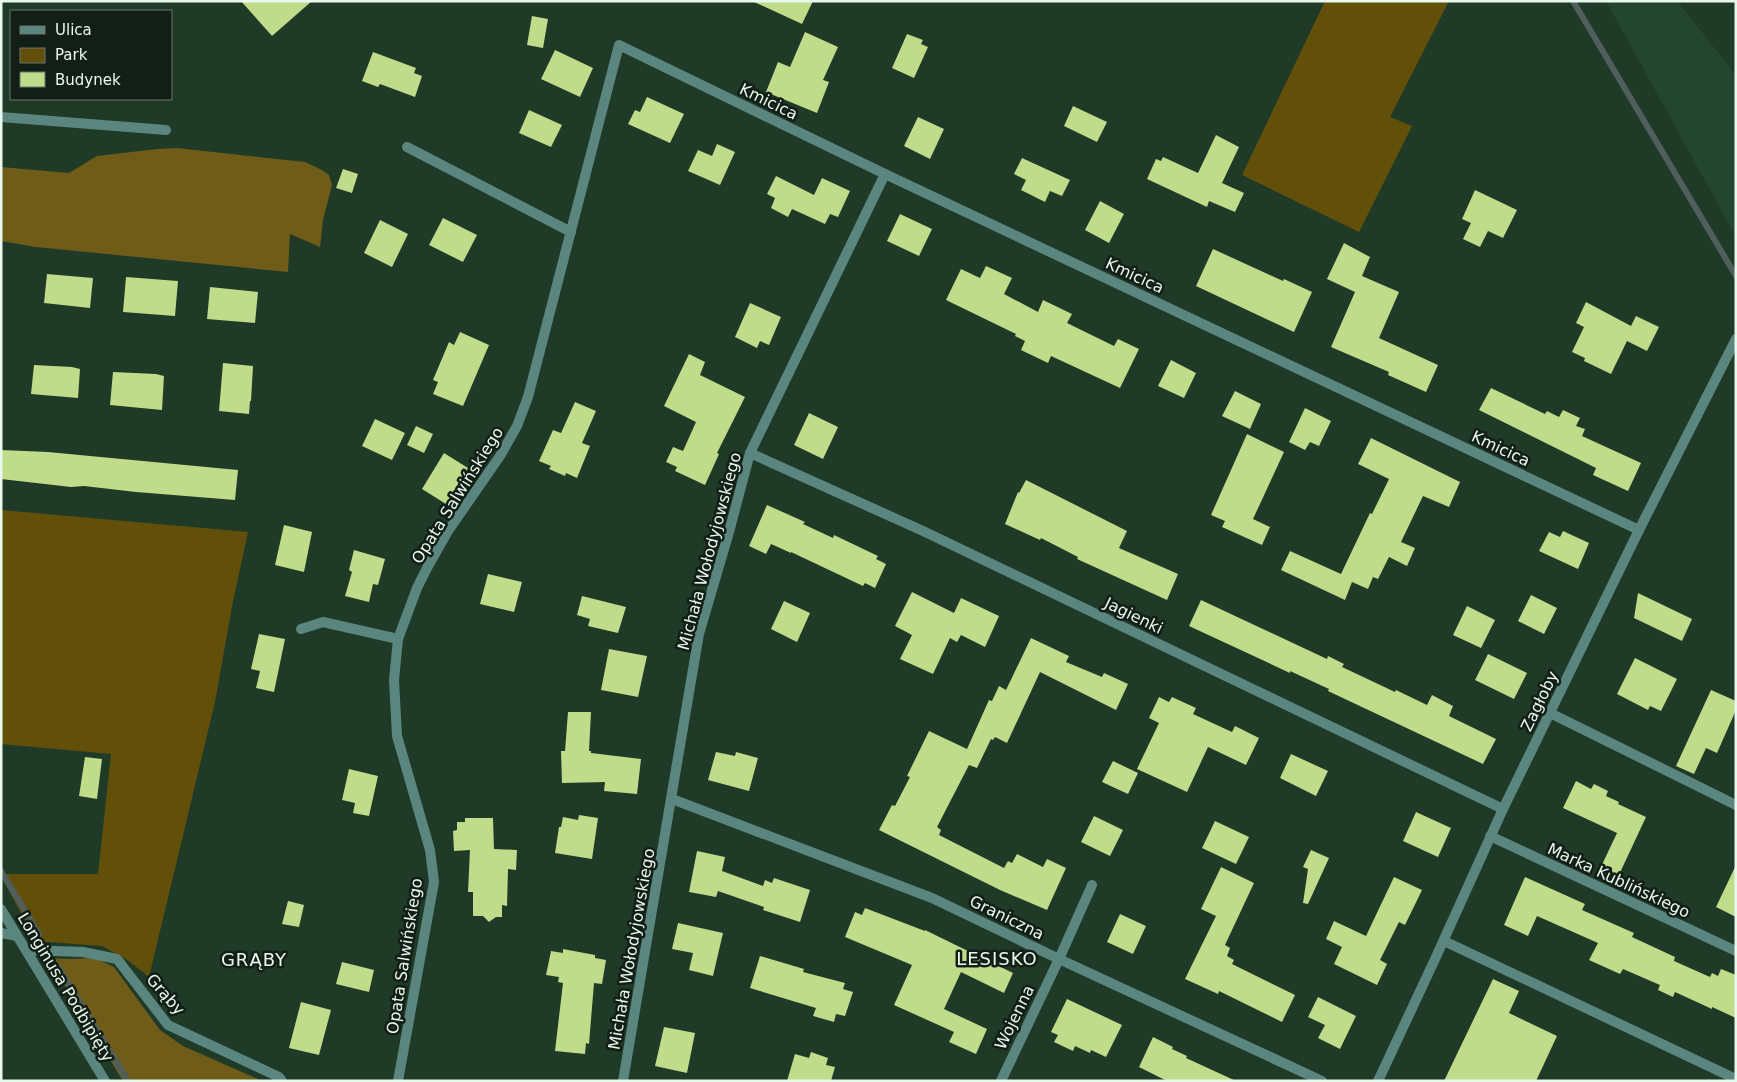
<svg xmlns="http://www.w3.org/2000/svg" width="1737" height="1082" viewBox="0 0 1737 1082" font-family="'DejaVu Sans',sans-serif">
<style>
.built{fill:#24452f}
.green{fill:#62500a}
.forest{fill:#6f5c18}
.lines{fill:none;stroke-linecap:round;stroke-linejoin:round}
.stream{stroke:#505f5e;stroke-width:6}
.building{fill:#c0db89}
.service{stroke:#5a867f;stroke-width:10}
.minor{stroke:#5a867f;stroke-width:10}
.tertiary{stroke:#5a867f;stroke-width:10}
.labels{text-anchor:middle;stroke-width:5;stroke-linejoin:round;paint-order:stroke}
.street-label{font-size:16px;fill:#e9f9ed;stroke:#121e16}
.neighbourhood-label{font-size:18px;letter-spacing:1px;fill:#e9f9ed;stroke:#121e16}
</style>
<rect width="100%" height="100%" fill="#203a28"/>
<!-- built -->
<polygon class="built" points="1606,1 1677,1 1736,75 1736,237"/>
<!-- green -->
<g class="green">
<polygon points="1325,1 1449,1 1390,117 1412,126 1359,232 1242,175"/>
<polygon points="1,510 248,532 233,601 215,702 149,977 129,961 102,946 36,941 1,876 1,874 98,874 111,754 1,744"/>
</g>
<!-- forest -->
<g class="forest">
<polygon points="177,148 305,162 322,170 329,175 332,185 323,220 320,247 290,234 288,272 36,247 1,241 1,167 69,173 97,156 157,149"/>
<polygon points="48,958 68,959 95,958 114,967 160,1030 183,1046 262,1081 123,1081"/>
</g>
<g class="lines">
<!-- stream -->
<g class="stream">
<polyline points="1573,1 1736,276"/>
<polyline points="1,871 39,934"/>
<polyline points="59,968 128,1081"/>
</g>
</g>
<!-- building -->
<g class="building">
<polygon points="241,1 312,1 272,36"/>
<polygon points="752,1 813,1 802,24"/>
<polygon points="532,16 548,19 543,48 527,45"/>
<polygon points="805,32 838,47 823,80 829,82 817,113 766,92 778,62 790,67"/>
<polygon points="907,34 923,40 921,44 928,47 914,78 892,68"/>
<polygon points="555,50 593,68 580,97 541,79"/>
<polygon points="373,52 416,68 414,73 422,76 415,97 380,84 378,87 362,81"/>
<polygon points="647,97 684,114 670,143 628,124 635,110 640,112"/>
<polygon points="1073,106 1107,122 1097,142 1064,126"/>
<polygon points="529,110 562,125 551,147 519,133"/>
<polygon points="918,117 944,129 930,159 904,146"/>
<polygon points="1216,135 1239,147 1222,183 1244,193 1235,212 1209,201 1207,207 1147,179 1156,159 1161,161 1163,157 1198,173"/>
<polygon points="717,144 735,152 720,185 688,171 698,150 712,156"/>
<polygon points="1022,158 1070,180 1062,196 1050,191 1045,202 1021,190 1026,180 1014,174"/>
<polygon points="343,169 358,174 352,193 336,188"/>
<polygon points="776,176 814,195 822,178 850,191 838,217 830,214 825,224 792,209 788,217 771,208 775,198 767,194"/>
<polygon points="1475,190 1517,210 1503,238 1488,231 1480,247 1463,239 1471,223 1462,219"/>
<polygon points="1100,201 1124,214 1109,243 1085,230"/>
<polygon points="900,214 932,229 919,256 887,241"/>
<polygon points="443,218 477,235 463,262 429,245"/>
<polygon points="380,220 408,234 392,267 364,253"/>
<polygon points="1344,243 1370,257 1362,276 1399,292 1379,338 1438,365 1426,392 1388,375 1389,372 1331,347 1355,292 1327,279"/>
<polygon points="1213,249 1283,281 1284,279 1312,292 1294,332 1196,286"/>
<polygon points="986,266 1012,278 1004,294 1038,312 1043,300 1072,314 1067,323 1114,346 1118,339 1139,349 1120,388 1051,356 1048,363 1021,350 1025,341 1015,336 1016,334 946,300 961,269 980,278"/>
<polygon points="47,274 93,278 90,308 44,303"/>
<polygon points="126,277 178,281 175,316 123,312"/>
<polygon points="210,287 258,292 255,323 207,319"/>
<polygon points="1586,302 1631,326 1636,316 1659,327 1647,351 1627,341 1611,374 1584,361 1585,358 1572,352 1584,327 1576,323"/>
<polygon points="750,303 781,317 769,345 760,341 757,348 735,337"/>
<polygon points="460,332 489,345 463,406 433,394 438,382 433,380 449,342 454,345"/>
<polygon points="689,354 705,362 700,375 745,397 717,453 719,454 705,485 675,471 677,467 666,462 673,447 683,451 696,422 664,406"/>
<polygon points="1171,360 1196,373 1184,398 1158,386"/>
<polygon points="223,363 253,366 251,401 250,401 249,414 219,411"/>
<polygon points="34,365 72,367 80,369 78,398 31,394"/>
<polygon points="113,372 156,374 164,376 162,410 110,405"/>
<polygon points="1491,388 1545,414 1547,411 1559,417 1563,410 1580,418 1576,426 1585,429 1582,436 1641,463 1628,491 1593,475 1596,468 1479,410"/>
<polygon points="1235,391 1261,404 1250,429 1222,416"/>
<polygon points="575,402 596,411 582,443 590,446 577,478 566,473 565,476 549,469 551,466 539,461 553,430 561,433"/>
<polygon points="1305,408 1331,421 1319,446 1310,442 1305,450 1289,442"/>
<polygon points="809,413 838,427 823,459 794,445"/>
<polygon points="375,419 405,433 392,460 362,446"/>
<polygon points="416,426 433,434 424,453 407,445"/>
<polygon points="1247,434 1284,452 1253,519 1270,527 1262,545 1222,527 1225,521 1211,515"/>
<polygon points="1371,438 1460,482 1449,507 1423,496 1401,542 1415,548 1407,566 1389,557 1378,579 1373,577 1368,589 1352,582 1345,600 1281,570 1290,551 1341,574 1370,513 1372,514 1389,479 1358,464"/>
<polygon points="1,450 48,452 238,470 235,500 136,492 84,486 71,487 1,479"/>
<polygon points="444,453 468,468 446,504 422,489"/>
<polygon points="1026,480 1127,531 1119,548 1178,574 1167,600 1077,559 1078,557 1041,538 1040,540 1005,524 1018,492 1019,493"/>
<polygon points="767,505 805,522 803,524 833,538 834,535 878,556 876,559 886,564 875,588 865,583 863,586 791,552 791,553 771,544 766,554 749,546"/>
<polygon points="284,525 312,532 304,572 275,565"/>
<polygon points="1563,531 1589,543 1578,569 1539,551 1549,532 1560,537"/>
<polygon points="354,550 385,559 378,585 373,584 369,602 345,596 352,572 349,570"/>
<polygon points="488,574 522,582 514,612 480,604"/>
<polygon points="912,592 954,613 961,598 999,616 985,647 961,635 957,642 950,638 933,674 900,659 912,635 895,626"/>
<polygon points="1638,593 1692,619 1682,641 1634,618"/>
<polygon points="1531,595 1557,608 1544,634 1518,621"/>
<polygon points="582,596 626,607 618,633 588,626 590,619 577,615"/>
<polygon points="1201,600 1327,659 1328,656 1344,664 1342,667 1395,692 1396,690 1427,705 1432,695 1453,706 1449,716 1496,739 1483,764 1328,691 1329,689 1290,671 1290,673 1189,626"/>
<polygon points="784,601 810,613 797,642 771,629"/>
<polygon points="1467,606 1495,620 1481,648 1453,635"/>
<polygon points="259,634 285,639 274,692 256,688 260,671 251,669"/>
<polygon points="1031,638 1069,656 1066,662 1102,677 1104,673 1128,684 1116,710 1040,672 1007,743 995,737 993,740 991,739 977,768 969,765 937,827 941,830 939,835 1004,868 1008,861 1012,863 1017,854 1043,867 1047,859 1066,868 1047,910 1000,890 879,830 892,805 895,806 910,777 907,776 929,731 967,749 989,700 992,701 999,686 1006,690"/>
<polygon points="609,649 647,656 638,697 601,690"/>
<polygon points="1488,654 1527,673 1514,699 1475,680"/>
<polygon points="1635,658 1677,679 1661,711 1650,706 1648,710 1617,694"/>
<polygon points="1711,690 1736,701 1736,710 1717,753 1706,748 1694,774 1676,766"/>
<polygon points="1159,697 1169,702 1172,697 1196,708 1193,714 1232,732 1235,726 1259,738 1246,765 1208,747 1187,792 1137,769 1159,723 1149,718"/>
<polygon points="568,712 591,712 589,751 591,751 591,753 641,759 637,794 604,791 605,782 562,783 561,751 565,751"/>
<polygon points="716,752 735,756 736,752 758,758 749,791 708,780"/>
<polygon points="1291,754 1328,771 1316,796 1280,778"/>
<polygon points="85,757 102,759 97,799 79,796"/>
<polygon points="1113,761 1138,773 1128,794 1102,782"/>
<polygon points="349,769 378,776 369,816 353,813 355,803 342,800"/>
<polygon points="1576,781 1591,789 1594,784 1608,791 1606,796 1619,802 1618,804 1646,817 1617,879 1599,871 1617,833 1563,808"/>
<polygon points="1416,812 1451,828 1438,857 1403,841"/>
<polygon points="579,815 598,818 592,859 555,853 559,827 561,827 563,817 578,820"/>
<polygon points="1094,816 1123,830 1110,856 1081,842"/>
<polygon points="465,818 493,818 494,849 517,850 516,870 508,869 507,906 502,905 502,917 496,917 489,922 483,916 473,916 473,892 468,892 470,850 454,851 453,831 457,830 457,822 465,822"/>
<polygon points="1215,821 1249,837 1236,864 1202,848"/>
<polygon points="1311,850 1329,858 1308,904 1303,903 1308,869 1303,867"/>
<polygon points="697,851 725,857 722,871 763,886 765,880 772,883 774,878 810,890 800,922 763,910 764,907 718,891 716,897 689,892"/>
<polygon points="1736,865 1736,917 1716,907"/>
<polygon points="1221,867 1254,883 1225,945 1230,948 1227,956 1234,960 1232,964 1295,995 1282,1022 1219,991 1218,994 1185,979 1216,916 1201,909"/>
<polygon points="1394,877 1422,890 1405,925 1399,922 1380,960 1387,964 1377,985 1334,964 1342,947 1326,939 1334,921 1366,936"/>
<polygon points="1525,877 1585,904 1582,910 1634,933 1632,937 1675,957 1674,961 1710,977 1712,973 1718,976 1721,969 1736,975 1736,1018 1712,1007 1712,1009 1675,992 1673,997 1658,990 1660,985 1623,969 1620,974 1589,960 1598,943 1537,916 1528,936 1504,925"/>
<polygon points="288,901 304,905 299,927 282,924"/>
<polygon points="865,908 925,931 925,930 1013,973 1004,993 961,972 944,1009 987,1029 976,1054 949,1042 954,1032 894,1005 912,965 845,937 855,912 862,915"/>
<polygon points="1120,914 1146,926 1133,954 1107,942"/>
<polygon points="678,923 723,933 713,976 689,970 693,953 672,949"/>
<polygon points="563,949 595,955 595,958 606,960 602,984 594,983 589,1044 586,1043 585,1054 555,1051 563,983 558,982 559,977 546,975 551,951 563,953"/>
<polygon points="760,956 804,969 803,972 845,983 843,989 853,992 845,1016 836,1014 834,1022 813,1016 816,1008 750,988"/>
<polygon points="342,962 374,970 369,992 336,984"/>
<polygon points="1493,979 1519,991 1509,1013 1557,1036 1536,1081 1444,1081"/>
<polygon points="1318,997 1356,1016 1340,1049 1318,1038 1325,1025 1308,1017"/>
<polygon points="1067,999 1122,1025 1106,1057 1091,1050 1090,1053 1075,1046 1073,1051 1054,1042 1058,1035 1051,1032"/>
<polygon points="301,1002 331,1010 319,1055 289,1048"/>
<polygon points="664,1027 695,1033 687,1073 655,1066"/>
<polygon points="1153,1037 1173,1047 1172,1049 1187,1056 1186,1058 1236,1081 1167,1081 1139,1067"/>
<polygon points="811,1052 828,1058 826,1065 835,1067 831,1081 787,1081 795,1054 809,1058"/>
</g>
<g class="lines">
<!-- service -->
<g class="service">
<polyline points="1,117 166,130"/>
<polyline points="407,147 571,232"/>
<polyline points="301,629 323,622 398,639"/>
<polyline points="1550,713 1736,805"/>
<polyline points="1,933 17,936"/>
<polyline points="1444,941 1736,1079"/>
</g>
<!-- minor -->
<g class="minor">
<polyline points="750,453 923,531 1503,809"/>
<polyline points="672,799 932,898 1059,959 1322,1081"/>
<polyline points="1490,836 1736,951"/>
<polyline points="26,950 83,952 117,959 168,1025 279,1077 282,1081"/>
<polyline points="398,1081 434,882 430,850 397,736 394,680 398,639 417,588 427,568 448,531 500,456 517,426 528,397 619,45 885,174 1639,530"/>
<polyline points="623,1081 699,634 729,532 750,453 885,174"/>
<polyline points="1001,1081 1059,959 1092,885"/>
<polyline points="1378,1081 1436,957 1503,809 1639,530 1736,339"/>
</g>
<!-- tertiary -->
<polyline class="tertiary" points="1,909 105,1081"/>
</g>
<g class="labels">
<!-- street labels -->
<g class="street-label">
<text transform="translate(769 101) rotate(26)" y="6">Kmicica</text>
<text transform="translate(1135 275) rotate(25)" y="6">Kmicica</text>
<text transform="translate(1501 448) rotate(25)" y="6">Kmicica</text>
<text transform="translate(457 495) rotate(-58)" y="6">Opata Salwińskiego</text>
<text transform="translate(709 551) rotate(-75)" y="6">Michała Wołodyjowskiego</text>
<text transform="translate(1134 615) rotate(26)" y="6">Jagienki</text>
<text transform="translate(1539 701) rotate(-64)" y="6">Zagłoby</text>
<text transform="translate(1619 880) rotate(25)" y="6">Marka Kublińskiego</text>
<text transform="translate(1007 917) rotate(26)" y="6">Graniczna</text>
<text transform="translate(631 949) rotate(-80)" y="6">Michała Wołodyjowskiego</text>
<text transform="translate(404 956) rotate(-81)" y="6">Opata Salwińskiego</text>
<text transform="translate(66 987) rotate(59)" y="6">Longinusa Podbipięty</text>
<text transform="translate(166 994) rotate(49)" y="6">Grąby</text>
<text transform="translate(1014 1017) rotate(-64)" y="6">Wojenna</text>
</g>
<!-- neighbourhood labels -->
<g class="neighbourhood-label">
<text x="997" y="965">LESISKO</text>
<text x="254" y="966">GRĄBY</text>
</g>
</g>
<!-- border -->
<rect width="1737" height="1082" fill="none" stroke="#e9f9ed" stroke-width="5"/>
<!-- legend -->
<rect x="10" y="10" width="162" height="90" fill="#121e16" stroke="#68766c"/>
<rect x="20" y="26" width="25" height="8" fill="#5a867f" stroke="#68766c"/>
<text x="55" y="35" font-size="15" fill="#e9f9ed">Ulica</text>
<rect x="20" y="48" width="25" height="15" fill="#62500a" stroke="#68766c"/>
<text x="55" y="60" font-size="15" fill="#e9f9ed">Park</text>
<rect x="20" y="72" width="25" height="15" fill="#c0db89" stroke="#68766c"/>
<text x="55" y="85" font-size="15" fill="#e9f9ed">Budynek</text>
</svg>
